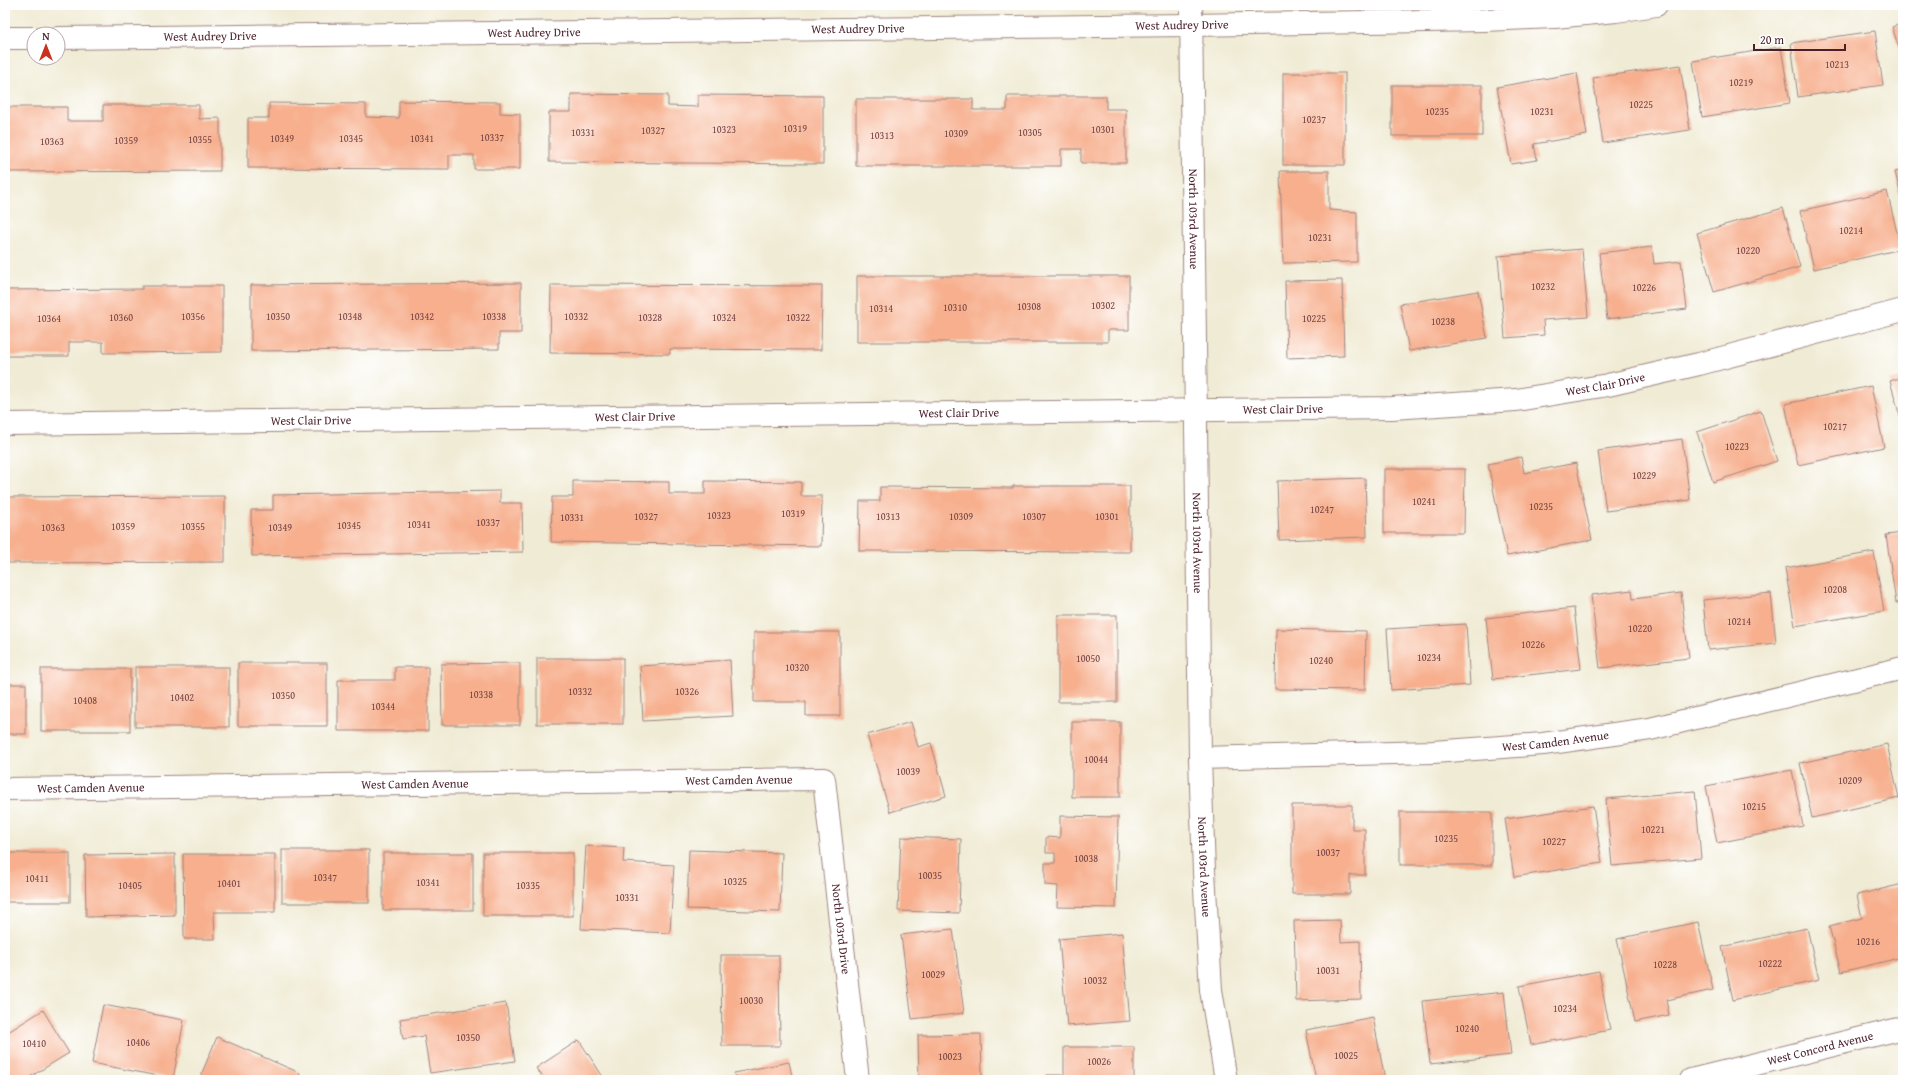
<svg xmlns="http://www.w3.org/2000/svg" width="1908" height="1085" viewBox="0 0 1908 1085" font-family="'Gentium Book Plus',serif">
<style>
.building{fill:#f7af8d}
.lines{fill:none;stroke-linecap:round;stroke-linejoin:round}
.street-casing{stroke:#9d8580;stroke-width:24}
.secondary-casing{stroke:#9d8580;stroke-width:24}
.street{stroke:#fff;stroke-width:22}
.secondary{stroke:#fff;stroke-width:22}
.labels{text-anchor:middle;stroke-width:4;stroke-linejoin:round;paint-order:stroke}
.number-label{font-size:10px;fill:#754344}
.street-label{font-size:12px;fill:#4a1f2b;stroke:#fff}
</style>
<rect width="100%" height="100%" fill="#fff"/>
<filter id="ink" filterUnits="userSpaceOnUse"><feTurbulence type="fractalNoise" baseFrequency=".025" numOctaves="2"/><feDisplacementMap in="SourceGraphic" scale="8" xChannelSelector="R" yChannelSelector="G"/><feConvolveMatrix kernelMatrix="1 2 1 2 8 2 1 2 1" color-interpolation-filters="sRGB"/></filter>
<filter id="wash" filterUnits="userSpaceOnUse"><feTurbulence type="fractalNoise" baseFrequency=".012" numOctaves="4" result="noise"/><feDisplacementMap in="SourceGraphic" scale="16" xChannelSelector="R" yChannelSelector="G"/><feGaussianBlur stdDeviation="0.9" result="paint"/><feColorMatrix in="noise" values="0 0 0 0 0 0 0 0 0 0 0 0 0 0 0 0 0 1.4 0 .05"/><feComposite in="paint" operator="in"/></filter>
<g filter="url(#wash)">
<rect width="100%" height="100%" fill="#f0ebd4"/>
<g id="blocks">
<!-- building -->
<g class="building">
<polygon points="1903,23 1903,60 1892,27"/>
<polygon points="1875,31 1883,85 1798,97 1791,43"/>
<polygon points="1781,47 1790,103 1702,117 1693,61"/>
<polygon points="1680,65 1690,130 1603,143 1593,78"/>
<rect x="1283" y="73" width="62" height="92"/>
<polygon points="1577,73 1587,135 1534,144 1537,160 1511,164 1497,87"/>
<rect x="1392" y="85" width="90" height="51"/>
<polygon points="571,94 668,95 668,106 698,107 698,95 823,96 823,164 549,162 549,112 571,112"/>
<polygon points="1007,96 1106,96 1106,109 1126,109 1126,163 1081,163 1081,149 1061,149 1061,166 856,166 856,99 973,99 973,110 1007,110"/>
<polygon points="399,101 500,102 500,113 520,114 520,169 474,169 474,155 449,155 449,169 248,168 248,118 269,118 269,103 366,104 366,117 399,118"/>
<polygon points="103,105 199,105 199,119 220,118 220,171 5,172 5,107 67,107 67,121 103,121"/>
<polygon points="1903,170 1903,200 1902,200 1895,172"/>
<polygon points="1280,171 1329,171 1329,210 1357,212 1357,262 1283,263"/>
<polygon points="1887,191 1901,249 1814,269 1800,211"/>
<polygon points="1783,208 1800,267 1714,292 1697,233"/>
<polygon points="1652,247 1654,264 1681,261 1687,309 1607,319 1599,253"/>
<polygon points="1582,249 1588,317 1543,320 1544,335 1505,338 1498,256"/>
<polygon points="857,276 1129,276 1129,330 1108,330 1108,342 857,342"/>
<polygon points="1342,280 1344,356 1287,358 1285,281"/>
<polygon points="521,283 521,333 499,333 499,349 251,351 251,285"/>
<polygon points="551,285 822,286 821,350 670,349 670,354 550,353"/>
<polygon points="142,286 222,286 222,352 103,353 103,342 69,342 69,356 5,356 5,290 142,289"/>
<polygon points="1478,291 1487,338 1409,351 1400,304"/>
<polygon points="1903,377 1903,427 1890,381"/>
<polygon points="1871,386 1884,447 1798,465 1785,404"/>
<polygon points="1761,411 1777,461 1713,482 1697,432"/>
<polygon points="1682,439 1690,500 1606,511 1598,451"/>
<polygon points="1521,457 1524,473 1576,463 1592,540 1507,556 1488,464"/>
<polygon points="1384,469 1465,469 1464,533 1384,533"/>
<polygon points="1365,478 1367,537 1279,540 1277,481"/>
<polygon points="573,481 669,482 669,494 705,494 705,481 801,482 801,496 822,496 821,546 551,542 552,497 573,497"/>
<polygon points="1013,486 1130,486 1130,552 859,551 860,501 880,501 880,487 1013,488"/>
<polygon points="500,491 500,503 522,503 523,552 252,556 251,510 273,510 273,495"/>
<polygon points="225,496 225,562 5,563 5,497"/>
<polygon points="1903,533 1903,602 1896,603 1886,535"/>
<polygon points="1874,552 1884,611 1795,626 1785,568"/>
<polygon points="1632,590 1633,599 1681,593 1689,658 1600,668 1591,595"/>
<polygon points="1771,593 1776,643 1708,650 1703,600"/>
<polygon points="1574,608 1581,669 1493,679 1486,618"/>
<rect x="1058" y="615" width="59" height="87"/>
<polygon points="1466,624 1470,685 1391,690 1387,629"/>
<polygon points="1276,629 1366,631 1365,690 1275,689"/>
<polygon points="754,632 840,632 840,716 806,716 806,702 754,702"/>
<rect x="537" y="658" width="86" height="66"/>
<polygon points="730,660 733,716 643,721 640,666"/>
<rect x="238" y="663" width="89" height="63"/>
<polygon points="520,663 520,725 442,725 441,664"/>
<rect x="135" y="667" width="94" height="60"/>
<polygon points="395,667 428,667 428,731 338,731 338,680 395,680"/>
<rect x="41" y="669" width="89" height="62"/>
<rect x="5" y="684" width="21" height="50"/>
<polygon points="911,722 918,747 931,743 946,796 890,812 867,735"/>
<rect x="1072" y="722" width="48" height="75"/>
<polygon points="1887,744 1899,798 1812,818 1800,763"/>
<polygon points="1792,770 1803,826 1717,843 1706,786"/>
<polygon points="1695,791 1701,858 1612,866 1606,799"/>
<polygon points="1292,805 1352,805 1352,829 1365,829 1365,875 1350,875 1350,894 1292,894"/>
<polygon points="1593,806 1602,863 1514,877 1505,819"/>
<rect x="1400" y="812" width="92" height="53"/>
<polygon points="1060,816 1118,817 1116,908 1057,907 1058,886 1045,885 1045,863 1055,863 1055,853 1046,853 1046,837 1060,838"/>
<polygon points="901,837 961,839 959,913 898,911"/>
<polygon points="586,846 624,848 623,862 674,865 670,933 581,929"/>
<rect x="282" y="850" width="87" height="53"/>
<polygon points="689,850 782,853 780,912 687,909"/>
<rect x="5" y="853" width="65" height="49"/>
<rect x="383" y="853" width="90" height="57"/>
<rect x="483" y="853" width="90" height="63"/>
<polygon points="175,854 175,915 86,917 85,855"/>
<polygon points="183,854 275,854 275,912 214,912 215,939 184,939"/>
<polygon points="1903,884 1903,957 1841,972 1829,926 1862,918 1857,895"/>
<polygon points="1340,920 1341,942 1360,941 1361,999 1296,1001 1294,921"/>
<polygon points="1698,922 1713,990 1666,1000 1669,1015 1635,1022 1617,939"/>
<polygon points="1807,928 1819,980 1733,1000 1722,947"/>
<polygon points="953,929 964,1013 912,1019 901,935"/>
<polygon points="1122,933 1130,1021 1067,1026 1059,939"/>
<polygon points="721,955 779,955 780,1046 722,1046"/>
<polygon points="1599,971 1610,1030 1531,1045 1519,986"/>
<polygon points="1504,992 1511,1055 1430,1064 1423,1001"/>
<polygon points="506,1003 515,1061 430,1073 424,1036 403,1039 400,1019"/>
<polygon points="103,1005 184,1020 173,1079 92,1063"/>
<polygon points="43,1010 69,1053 25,1080 8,1080 5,1076 5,1034"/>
<polygon points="1373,1017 1385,1080 1316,1080 1306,1030"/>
<polygon points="981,1034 982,1077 997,1077 997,1080 919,1080 918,1035"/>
<polygon points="217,1037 300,1073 297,1080 199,1080"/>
<polygon points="579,1040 605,1080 545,1080 536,1068"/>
<polygon points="1064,1047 1134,1047 1134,1080 1047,1080 1047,1075 1064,1075"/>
<polygon points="789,1062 793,1080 736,1080 734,1073"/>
</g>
</g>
</g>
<g filter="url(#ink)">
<use href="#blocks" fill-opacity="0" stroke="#9d8580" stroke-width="1"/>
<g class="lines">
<!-- street casing -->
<g class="street-casing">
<g id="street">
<polyline points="5,38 34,38"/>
<path id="s1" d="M58,38L1191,25L1484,20L1555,17L1616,11L1656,5"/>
<path id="s2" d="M5,424L1392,408L1516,400L1608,385L1699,364L1903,310"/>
<path id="s3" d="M1200,758L1433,752L1543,744L1650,729L1903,668"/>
<path id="s4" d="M5,789L824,779L858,1080"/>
<path id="s5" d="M1691,1080L1903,1028"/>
</g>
</g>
<!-- secondary casing -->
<g class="secondary-casing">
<g id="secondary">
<path id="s6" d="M1191,5L1200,758L1204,872L1211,990L1226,1080"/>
</g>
</g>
<!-- street -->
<use href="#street" class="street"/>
<!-- secondary -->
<use href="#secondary" class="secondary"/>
</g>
</g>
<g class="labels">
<!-- number labels -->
<g class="number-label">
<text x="1837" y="68">10213</text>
<text x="1741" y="86">10219</text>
<text x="1641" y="108">10225</text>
<text x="1437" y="115">10235</text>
<text x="1542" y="115">10231</text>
<text x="1314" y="123">10237</text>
<text x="795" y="132">10319</text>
<text x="724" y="133">10323</text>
<text x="1103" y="133">10301</text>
<text x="653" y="134">10327</text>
<text x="583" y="136">10331</text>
<text x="1030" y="136">10305</text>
<text x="956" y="137">10309</text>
<text x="882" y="139">10313</text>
<text x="492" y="141">10337</text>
<text x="282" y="142">10349</text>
<text x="351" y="142">10345</text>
<text x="422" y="142">10341</text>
<text x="200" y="143">10355</text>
<text x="126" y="144">10359</text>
<text x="52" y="145">10363</text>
<text x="1851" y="234">10214</text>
<text x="1320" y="241">10231</text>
<text x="1748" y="254">10220</text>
<text x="1543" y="290">10232</text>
<text x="1644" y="291">10226</text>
<text x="1103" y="309">10302</text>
<text x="1029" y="310">10308</text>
<text x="955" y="311">10310</text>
<text x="881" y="312">10314</text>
<text x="193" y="320">10356</text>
<text x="278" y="320">10350</text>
<text x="350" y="320">10348</text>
<text x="422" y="320">10342</text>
<text x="494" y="320">10338</text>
<text x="576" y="320">10332</text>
<text x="121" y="321">10360</text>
<text x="650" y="321">10328</text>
<text x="724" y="321">10324</text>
<text x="798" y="321">10322</text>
<text x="49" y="322">10364</text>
<text x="1314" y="322">10225</text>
<text x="1443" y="325">10238</text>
<text x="1835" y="430">10217</text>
<text x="1737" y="450">10223</text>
<text x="1644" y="479">10229</text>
<text x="1424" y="505">10241</text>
<text x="1541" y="510">10235</text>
<text x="1322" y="513">10247</text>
<text x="793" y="517">10319</text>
<text x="719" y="519">10323</text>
<text x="646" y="520">10327</text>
<text x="888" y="520">10313</text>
<text x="961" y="520">10309</text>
<text x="1034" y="520">10307</text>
<text x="1107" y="520">10301</text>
<text x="572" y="521">10331</text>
<text x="488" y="526">10337</text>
<text x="419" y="528">10341</text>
<text x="349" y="529">10345</text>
<text x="123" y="530">10359</text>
<text x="193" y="530">10355</text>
<text x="53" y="531">10363</text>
<text x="280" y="531">10349</text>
<text x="1835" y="593">10208</text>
<text x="1739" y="625">10214</text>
<text x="1640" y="632">10220</text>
<text x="1533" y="648">10226</text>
<text x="1429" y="661">10234</text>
<text x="1088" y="662">10050</text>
<text x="1321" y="664">10240</text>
<text x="797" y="671">10320</text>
<text x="580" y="695">10332</text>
<text x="687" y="695">10326</text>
<text x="481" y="698">10338</text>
<text x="283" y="699">10350</text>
<text x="182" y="701">10402</text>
<text x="85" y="704">10408</text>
<text x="383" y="710">10344</text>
<text x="1096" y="763">10044</text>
<text x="908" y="775">10039</text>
<text x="1850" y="784">10209</text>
<text x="1754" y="810">10215</text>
<text x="1653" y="833">10221</text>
<text x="1446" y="842">10235</text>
<text x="1554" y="845">10227</text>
<text x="1328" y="856">10037</text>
<text x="1086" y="862">10038</text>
<text x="930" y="879">10035</text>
<text x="325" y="881">10347</text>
<text x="37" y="882">10411</text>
<text x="735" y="885">10325</text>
<text x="428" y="886">10341</text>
<text x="229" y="887">10401</text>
<text x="130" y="889">10405</text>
<text x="528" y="889">10335</text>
<text x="627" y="901">10331</text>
<text x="1868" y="945">10216</text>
<text x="1770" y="967">10222</text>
<text x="1665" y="968">10228</text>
<text x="1328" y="974">10031</text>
<text x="933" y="978">10029</text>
<text x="1095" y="984">10032</text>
<text x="751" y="1004">10030</text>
<text x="1565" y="1012">10234</text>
<text x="1467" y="1032">10240</text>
<text x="468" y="1041">10350</text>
<text x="138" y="1046">10406</text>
<text x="34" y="1047">10410</text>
<text x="1346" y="1059">10025</text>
<text x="950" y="1060">10023</text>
<text x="1099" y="1065">10026</text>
</g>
<!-- street labels -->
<g class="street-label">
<text dy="4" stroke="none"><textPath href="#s1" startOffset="1124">West Audrey Drive</textPath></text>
<text dy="4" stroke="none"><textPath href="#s1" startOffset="800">West Audrey Drive</textPath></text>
<text dy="4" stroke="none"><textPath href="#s1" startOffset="476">West Audrey Drive</textPath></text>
<text dy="4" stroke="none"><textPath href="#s1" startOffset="152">West Audrey Drive</textPath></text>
<text dy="4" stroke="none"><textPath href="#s6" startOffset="214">North 103rd Avenue</textPath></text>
<text dy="4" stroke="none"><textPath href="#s2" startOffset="1602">West Clair Drive</textPath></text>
<text dy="4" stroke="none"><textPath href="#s2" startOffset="1278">West Clair Drive</textPath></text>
<text dy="4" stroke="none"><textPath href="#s2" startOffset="954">West Clair Drive</textPath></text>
<text dy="4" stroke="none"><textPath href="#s2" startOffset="630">West Clair Drive</textPath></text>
<text dy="4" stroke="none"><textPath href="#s2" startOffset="306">West Clair Drive</textPath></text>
<text dy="4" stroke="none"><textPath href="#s6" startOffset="538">North 103rd Avenue</textPath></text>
<text dy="4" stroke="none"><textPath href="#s3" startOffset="356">West Camden Avenue</textPath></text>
<text dy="4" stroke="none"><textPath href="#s4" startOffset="734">West Camden Avenue</textPath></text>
<text dy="4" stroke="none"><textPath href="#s4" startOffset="410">West Camden Avenue</textPath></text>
<text dy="4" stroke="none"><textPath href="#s4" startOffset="86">West Camden Avenue</textPath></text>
<text dy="4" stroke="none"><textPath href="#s6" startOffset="862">North 103rd Avenue</textPath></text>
<text dy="4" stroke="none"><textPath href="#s4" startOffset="970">North 103rd Drive</textPath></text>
<text dy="4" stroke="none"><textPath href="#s5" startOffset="133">West Concord Avenue</textPath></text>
</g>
</g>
<!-- margin -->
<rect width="1908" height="1085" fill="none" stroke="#fff" stroke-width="20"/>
<!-- north arrow -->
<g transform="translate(46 46)"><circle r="19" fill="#ffffff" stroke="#b7a5aa"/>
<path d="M0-3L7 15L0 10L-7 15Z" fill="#c8321e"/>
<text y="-6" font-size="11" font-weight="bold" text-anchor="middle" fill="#4a1f2b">N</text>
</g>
<!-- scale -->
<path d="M1754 44v6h91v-6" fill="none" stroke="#4a1f2b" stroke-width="2"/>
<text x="1760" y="44" font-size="12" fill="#4a1f2b" stroke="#ffffff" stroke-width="3" paint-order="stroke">20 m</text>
</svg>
